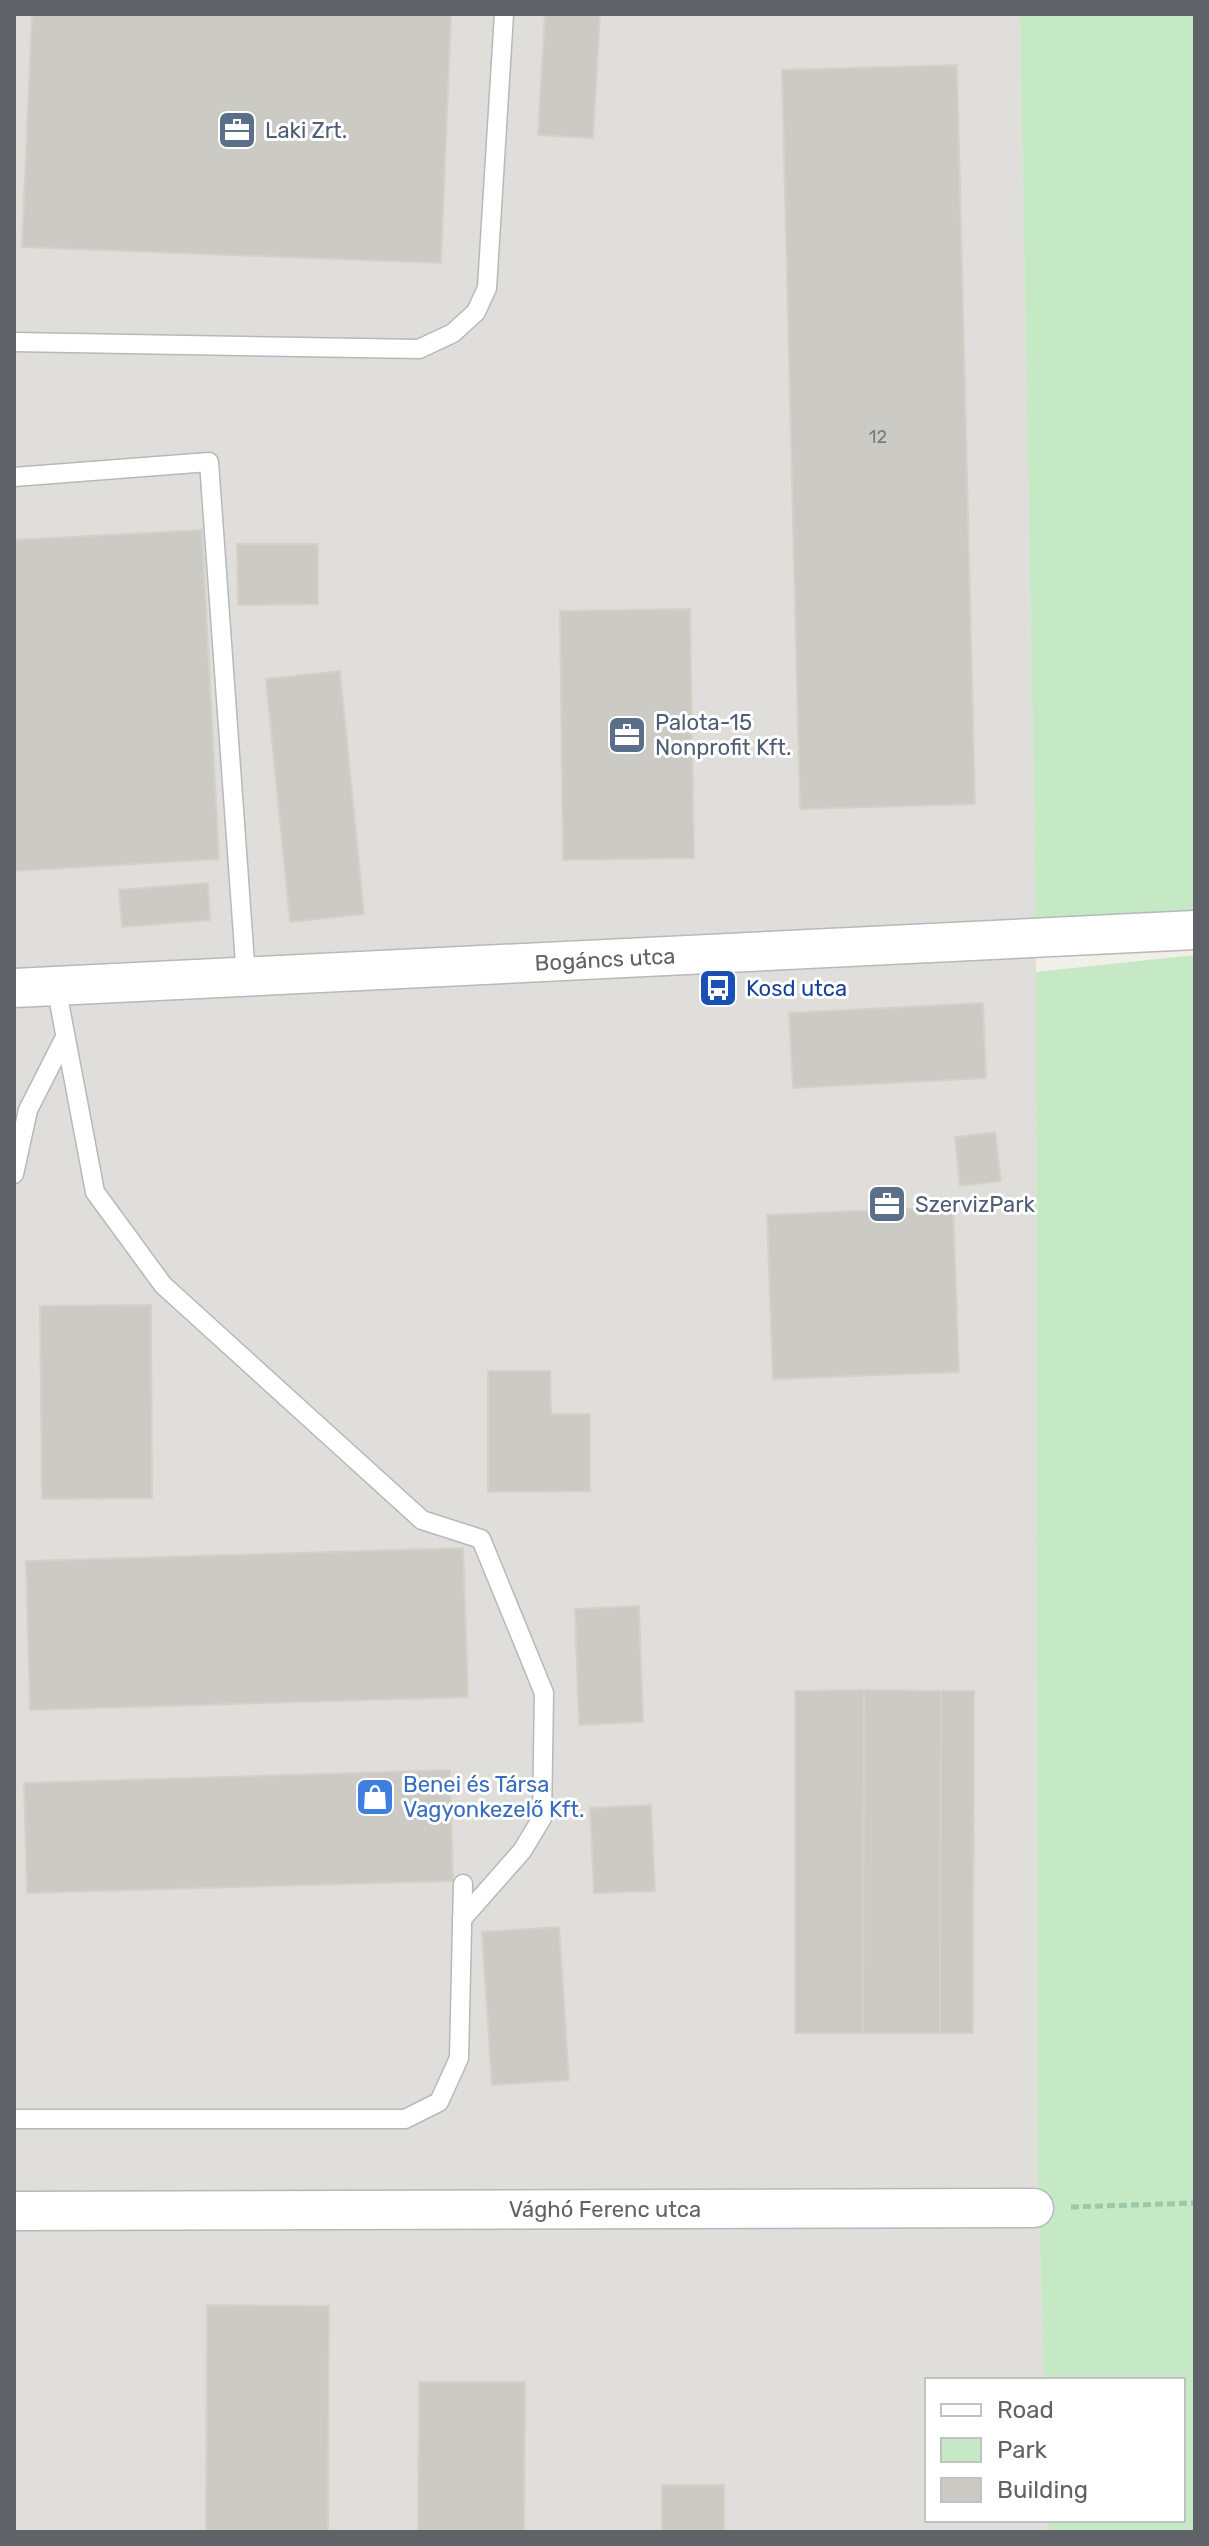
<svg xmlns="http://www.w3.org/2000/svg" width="1209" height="2546" viewBox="0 0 1209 2546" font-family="Rubik,sans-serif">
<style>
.industrial{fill:#e0deda}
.green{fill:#c5e8c5}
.building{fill:#cccac5;stroke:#d6d1c6;stroke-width:2}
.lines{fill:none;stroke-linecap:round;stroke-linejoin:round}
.lane-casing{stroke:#b5b8bc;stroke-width:21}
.street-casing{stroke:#b5b8bc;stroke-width:41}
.path{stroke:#9cc7a9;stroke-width:5;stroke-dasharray:8 4;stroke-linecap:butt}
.lane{stroke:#fff;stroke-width:18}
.street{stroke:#fff;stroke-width:38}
.labels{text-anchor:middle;stroke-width:6;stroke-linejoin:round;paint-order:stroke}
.number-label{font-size:18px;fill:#7a7d7f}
.service-label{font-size:22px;fill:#4e5e75;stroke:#fff;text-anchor:start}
.street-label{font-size:22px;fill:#5f6368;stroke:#fff}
.transit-label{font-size:22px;fill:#164399;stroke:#fff;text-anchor:start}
.shop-label{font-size:22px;fill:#366cbe;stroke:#fff;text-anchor:start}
</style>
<rect width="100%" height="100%" fill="#f1efe8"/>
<!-- industrial -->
<polygon class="industrial" points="14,14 1020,14 1036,919 1038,2177 1044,2380 927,2380 927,2520 1047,2520 1048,2532 14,2532"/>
<!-- green -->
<g class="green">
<polygon points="1020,14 1195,14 1195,912 1036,919"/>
<polygon points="1195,955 1195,2532 1048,2532 1047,2520 1183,2520 1183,2380 1044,2380 1038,2177 1036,972"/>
</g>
<!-- building -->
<g class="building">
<polygon points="32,14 451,14 441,263 22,247"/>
<polygon points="545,14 600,14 593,138 538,135"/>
<polygon points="957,65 975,804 800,809 782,70"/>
<polygon points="202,530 219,859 14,871 14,540"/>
<polygon points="237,544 318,544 318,604 238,605"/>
<polygon points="690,609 694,858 563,860 560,611"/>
<polygon points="340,671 364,914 290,922 266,679"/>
<polygon points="208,883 210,920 122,927 119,890"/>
<polygon points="983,1003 986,1078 793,1088 789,1013"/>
<polygon points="995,1132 1001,1181 960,1186 955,1137"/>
<polygon points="953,1207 959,1372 773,1379 767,1215"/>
<polygon points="151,1305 152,1498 42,1499 40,1306"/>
<polygon points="488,1371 550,1371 551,1414 590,1414 590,1491 488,1492"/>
<polygon points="463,1548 468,1697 30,1710 26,1561"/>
<polygon points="639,1606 643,1722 579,1725 575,1609"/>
<polygon points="864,1690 863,2033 795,2033 795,1691"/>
<polygon points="864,1690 941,1691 940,2033 863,2033"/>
<polygon points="941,1691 974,1691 973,2033 940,2033"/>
<polygon points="450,1770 453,1881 27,1893 24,1783"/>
<polygon points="651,1805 655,1891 594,1893 590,1808"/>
<polygon points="559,1927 569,2080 492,2085 482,1932"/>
<polygon points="207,2305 329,2306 328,2532 206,2532"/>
<polygon points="419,2382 525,2382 524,2532 418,2532"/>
<rect x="662" y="2485" width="62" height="47"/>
</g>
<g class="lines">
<!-- lane casing -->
<g class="lane-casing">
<g id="lane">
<polyline points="14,342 419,349 453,333 476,312 487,288 504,14"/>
<polyline points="14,477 209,462 246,977"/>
<polyline points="56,986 95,1192 163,1285 422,1520 481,1539 544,1693 542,1818 522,1851 462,1919"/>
<polyline points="14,1174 28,1110 64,1039"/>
<polyline points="14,2119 405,2119 439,2102 459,2058 463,1884"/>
</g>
</g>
<!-- street casing -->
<g class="street-casing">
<g id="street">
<polyline points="14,988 1195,930"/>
<polyline points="14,2211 1034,2208"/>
</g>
</g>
<!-- path -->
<polyline class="path" points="1071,2207 1195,2203"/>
<!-- lane -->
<use href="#lane" class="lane"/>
<!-- street -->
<use href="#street" class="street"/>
</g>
<!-- icons -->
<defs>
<g id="office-square" transform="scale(2)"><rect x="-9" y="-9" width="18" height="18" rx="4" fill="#5c6f8a" stroke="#fff"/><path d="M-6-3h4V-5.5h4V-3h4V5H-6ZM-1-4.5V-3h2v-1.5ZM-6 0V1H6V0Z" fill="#fff"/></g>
<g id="bus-square" transform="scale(2)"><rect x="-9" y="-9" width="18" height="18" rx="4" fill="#1a4fb4" stroke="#fff"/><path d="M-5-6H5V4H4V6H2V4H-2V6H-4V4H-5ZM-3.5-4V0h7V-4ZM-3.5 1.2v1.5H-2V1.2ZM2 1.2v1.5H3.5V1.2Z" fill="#fff"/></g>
<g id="shop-square" transform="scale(2)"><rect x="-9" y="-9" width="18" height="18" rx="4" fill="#3f7fe0" stroke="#fff"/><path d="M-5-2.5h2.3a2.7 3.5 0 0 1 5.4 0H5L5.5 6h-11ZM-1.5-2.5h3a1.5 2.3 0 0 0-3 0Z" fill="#fff"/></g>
</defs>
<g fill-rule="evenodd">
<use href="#office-square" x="237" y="130"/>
<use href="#office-square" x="627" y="735"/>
<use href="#bus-square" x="718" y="988"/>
<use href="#office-square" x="887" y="1204"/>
<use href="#shop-square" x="375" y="1797"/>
</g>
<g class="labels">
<!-- number labels -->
<g class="number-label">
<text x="878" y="443">12</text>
</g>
<!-- service labels -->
<g class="service-label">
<text x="265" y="138">Laki Zrt.</text>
<text x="655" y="730">Palota-15<tspan x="655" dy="25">Nonprofit Kft.</tspan></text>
<text x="915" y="1212">SzervizPark</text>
</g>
<!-- street labels -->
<g class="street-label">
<text transform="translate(605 959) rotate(-3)" y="8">Bogáncs utca</text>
<text x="605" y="2217">Vághó Ferenc utca</text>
</g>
<!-- transit labels -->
<g class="transit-label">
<text x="746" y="996">Kosd utca</text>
</g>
<!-- shop labels -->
<g class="shop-label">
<text x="403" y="1792">Benei és Társa<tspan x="403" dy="25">Vagyonkezelő Kft.</tspan></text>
</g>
</g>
<!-- border -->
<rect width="1209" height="2546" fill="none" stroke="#5f6368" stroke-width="32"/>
<!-- legend -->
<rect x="925" y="2378" width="260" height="144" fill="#ffffff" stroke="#bfc1c3" stroke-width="2"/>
<rect x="941" y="2404" width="40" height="12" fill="#ffffff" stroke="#bfc1c3" stroke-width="2"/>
<text x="997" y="2418" font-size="24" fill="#5f6368">Road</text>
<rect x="941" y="2438" width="40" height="24" fill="#c5e8c5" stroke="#bfc1c3" stroke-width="2"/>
<text x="997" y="2458" font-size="24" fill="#5f6368">Park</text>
<rect x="941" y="2478" width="40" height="24" fill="#cccac5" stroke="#bfc1c3" stroke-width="2"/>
<text x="997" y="2498" font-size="24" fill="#5f6368">Building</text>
</svg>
